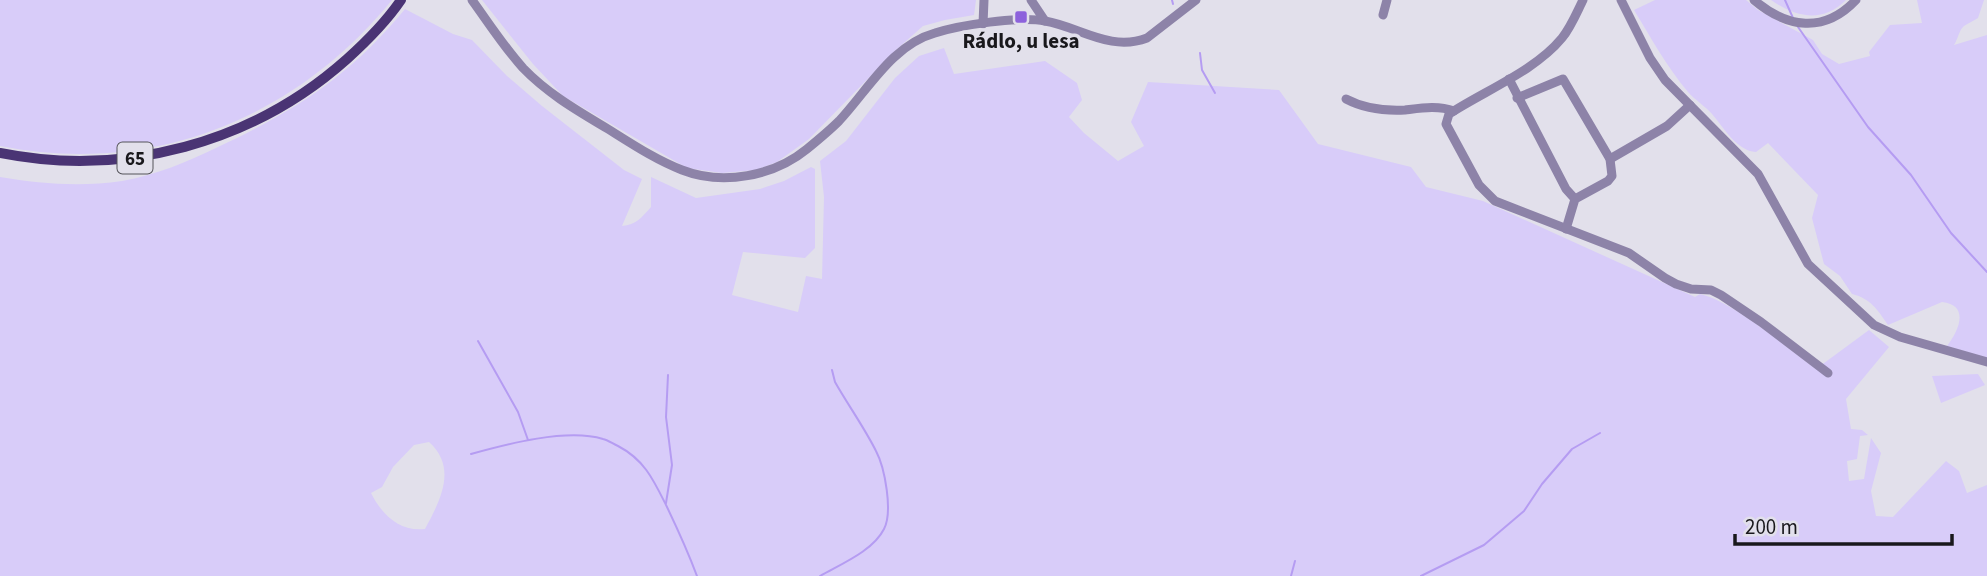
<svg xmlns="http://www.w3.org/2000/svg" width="1987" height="576" viewBox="0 0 1987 576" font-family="'Source Sans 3',sans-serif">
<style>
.green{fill:#d8ccf9;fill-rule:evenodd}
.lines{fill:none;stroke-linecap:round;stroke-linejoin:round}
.stream{stroke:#b59cf2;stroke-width:2}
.minor{stroke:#8d83a8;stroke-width:9}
.major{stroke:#4a3474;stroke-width:10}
.poi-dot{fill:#8d62dc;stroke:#e2e0eb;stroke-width:2.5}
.labels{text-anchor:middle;stroke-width:7;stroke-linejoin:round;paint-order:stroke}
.shield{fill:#e2e0eb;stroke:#55545a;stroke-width:2}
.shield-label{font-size:19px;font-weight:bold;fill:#19181c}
.poi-label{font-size:21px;font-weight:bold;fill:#19181c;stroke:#e2e0eb}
</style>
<rect width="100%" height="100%" fill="#e2e0eb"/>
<!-- green -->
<g class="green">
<path d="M0,0H392C295,119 152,176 0,146Z"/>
<polygon points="482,0 976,0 974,15 945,20 923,26 896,50 809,139 777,162 756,170 722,173 687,168 563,96 533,64"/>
<path d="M1655,0H1746L1758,10L1813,40L1822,54L1839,64L1870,56L1869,52L1890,25L1922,23L1917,0H1984L1978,18C1974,21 1968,23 1964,26C1959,30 1958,39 1954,45L1987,35V358L1947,346C1959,331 1970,305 1942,302L1888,325C1877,309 1871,299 1852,294L1840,276L1824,264L1812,218L1818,195L1768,143L1756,152C1737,151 1724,128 1712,114C1705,106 1695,100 1688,92C1667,67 1651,38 1634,10Z"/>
<path d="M1771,0H1846C1822,24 1795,17 1771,0Z"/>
<path d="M405,9L453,34L472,40L507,76L542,106L624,170L642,179L622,226C636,225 642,217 651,207V177L696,198L760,189L784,181L811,167L815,169V248L805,258L743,252L732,295L798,312L806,276L822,279L824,197L820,161L846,141L895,78L919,56L944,48L954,74L1045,61L1077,83L1082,100L1069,117L1084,133L1118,161L1144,146L1131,122L1148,82L1279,90L1318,144L1411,167L1426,187L1483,201L1695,297L1700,294C1734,302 1786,347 1816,369L1869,330L1889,347L1846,399L1851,429L1862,430L1868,435L1860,436L1857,459L1847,461L1849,481L1864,479L1871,438L1881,453L1871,491L1876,516L1893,517L1946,461L1959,471L1967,493L1987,485V576H0V177C41,184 81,187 122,181C156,175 187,162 218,147C296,110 349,77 405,9ZM429,442C458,468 440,501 425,529C400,532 382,515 371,493L382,487L393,467L414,445Z"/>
<polygon points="1978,374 1985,385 1941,403 1932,376"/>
</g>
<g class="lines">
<!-- stream -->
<g class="stream">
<polyline points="1172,0 1173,4"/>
<polyline points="1785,0 1793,18"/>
<polyline points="1798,27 1868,127 1911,175 1951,233 1987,272"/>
<polyline points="1200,53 1202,70 1215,93"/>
<polyline points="478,341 518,412 528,440"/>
<path d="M471,454C507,444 567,428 603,439C608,440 613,444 618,446C645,460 654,481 667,507C678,530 688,552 697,576"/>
<polyline points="666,503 672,465 666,417 668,375"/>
<path d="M820,576C841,564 873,551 884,529C893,512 885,468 876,451C864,427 848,405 835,382L832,370"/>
<polyline points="1291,576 1295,561"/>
<polyline points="1421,576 1484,545 1524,511 1542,484 1572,449 1600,433"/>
</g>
<!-- minor -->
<g class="minor">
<path d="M472,0C488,22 504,47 523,68C548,94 578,111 608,129C632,144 656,160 682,170C723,186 774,176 807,149C818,140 829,131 839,121C868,90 892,45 935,33C960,25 1019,16 1045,21C1080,27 1110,52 1147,38L1196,0"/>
<polyline points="1031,0 1045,21"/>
<path d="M1583,0C1577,12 1571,27 1562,38C1535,71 1484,91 1449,114L1446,124L1479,185L1495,201L1629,253L1665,278L1676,284L1691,289L1711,290L1721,295L1761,322L1828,373"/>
<polyline points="1621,0 1650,58 1665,80 1758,174 1808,264 1874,325 1900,337 1987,362"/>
<path d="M1754,0C1787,28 1824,34 1856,0"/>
<polyline points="1383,15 1387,0"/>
<polyline points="983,24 984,0"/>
<polyline points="1509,79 1566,189 1575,199"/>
<polyline points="1517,98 1563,79 1610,159 1612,176 1608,181 1575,199 1566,229"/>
<path d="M1346,99C1363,108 1385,111 1405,110C1421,108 1438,105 1454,111"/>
<polyline points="1610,159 1667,126 1690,105"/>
</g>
<!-- major -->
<path class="major" d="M0,153C124,178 253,143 347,59C367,41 386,22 401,0"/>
</g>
<!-- markers -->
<rect class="poi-dot" x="1014" y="10" width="14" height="14" rx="3.5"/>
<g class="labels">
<!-- shield labels -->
<rect class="shield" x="117.5" y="142.5" width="35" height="31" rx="5"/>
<g class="shield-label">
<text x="135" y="165">65</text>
</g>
<!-- poi labels -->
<g class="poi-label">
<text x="1021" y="48">Rádlo, u lesa</text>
</g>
</g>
<!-- scale -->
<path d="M1735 534v10h217v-10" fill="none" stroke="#19181c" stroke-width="3.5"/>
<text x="1745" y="534" font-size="21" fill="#19181c" stroke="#e2e0eb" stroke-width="5" paint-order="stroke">200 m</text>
</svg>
